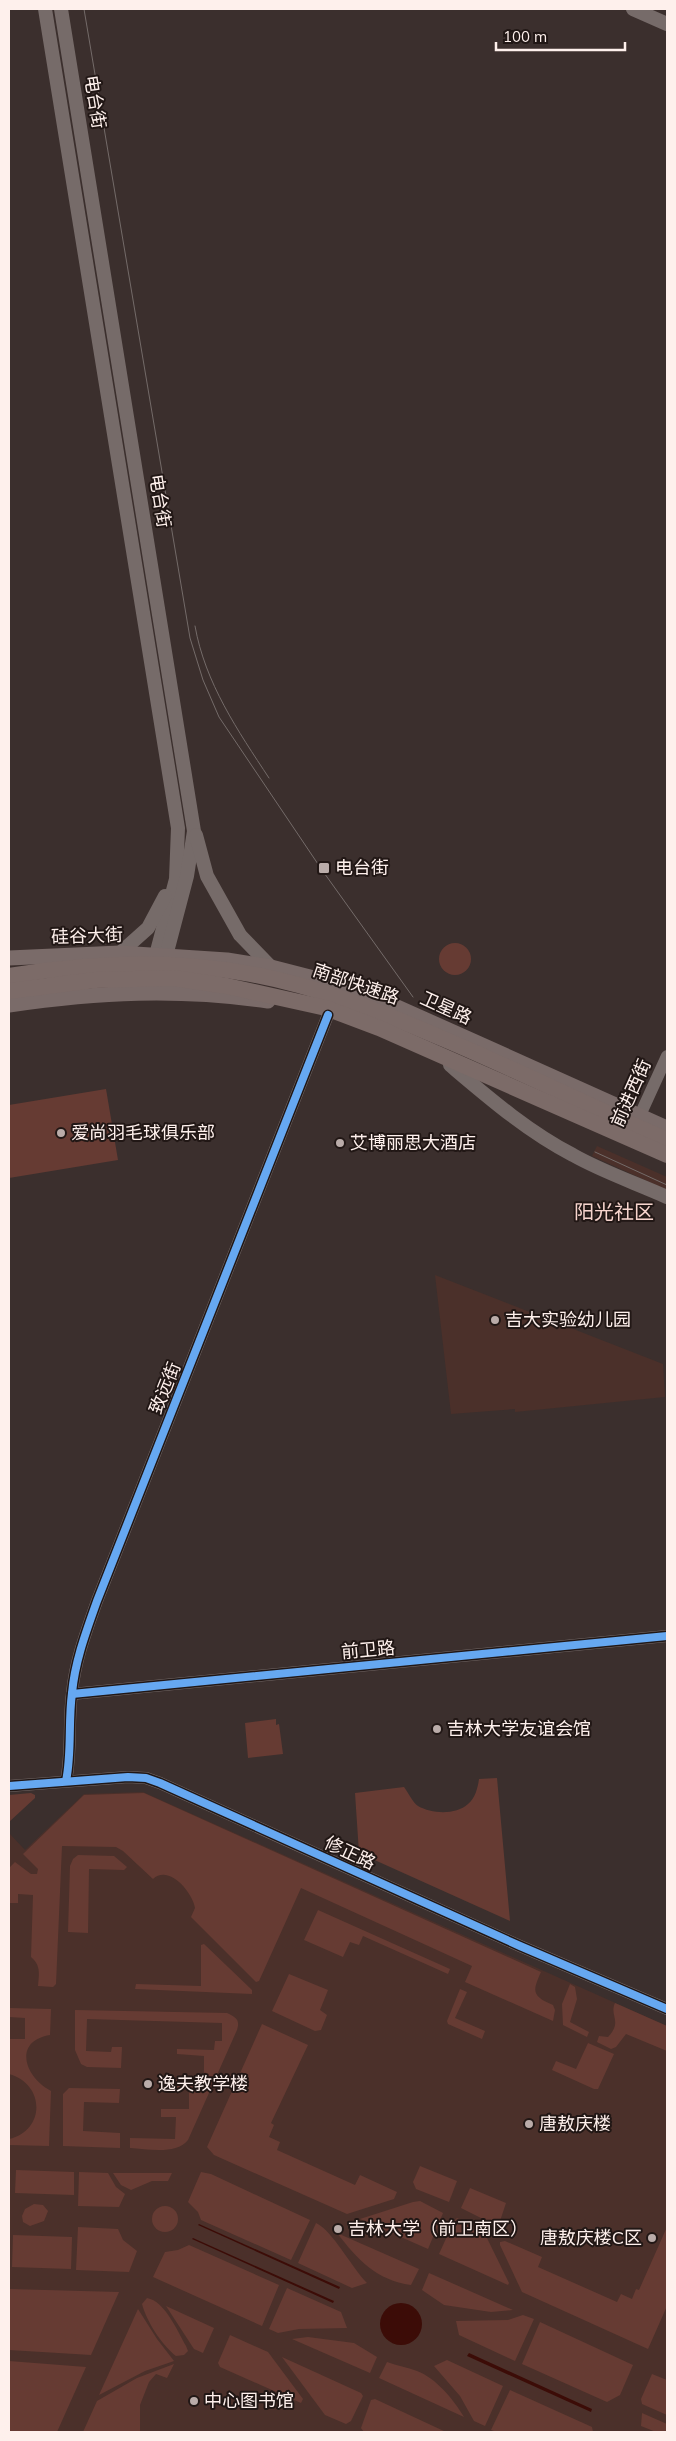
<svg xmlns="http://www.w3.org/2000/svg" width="676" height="2441" viewBox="0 0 676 2441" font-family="Mulish,'Noto Sans SC',sans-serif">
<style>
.built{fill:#4b302a}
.green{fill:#663b33}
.water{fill:#3c0c07}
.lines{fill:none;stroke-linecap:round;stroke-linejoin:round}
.tertiary{stroke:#766b69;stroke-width:12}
.secondary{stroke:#766b69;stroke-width:14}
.primary{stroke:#7a6b69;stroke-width:15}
.trunk{stroke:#7c6b68;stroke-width:16}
.tram{stroke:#746b69;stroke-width:1}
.cycleway-casing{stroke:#211715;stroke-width:11}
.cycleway{stroke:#66a8f1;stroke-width:8}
.poi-dot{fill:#baaca9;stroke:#211715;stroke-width:2}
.labels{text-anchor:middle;stroke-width:4;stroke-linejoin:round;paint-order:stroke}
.street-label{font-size:18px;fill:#fef0ec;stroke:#211715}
.poi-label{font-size:18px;fill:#fef0ec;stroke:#211715;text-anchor:start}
.quarter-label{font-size:20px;fill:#f7d5ce;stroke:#211715}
</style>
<rect width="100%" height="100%" fill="#3b2f2d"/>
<!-- built -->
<g class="built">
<polygon points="597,1146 667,1177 667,1190 592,1156"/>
<polygon points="435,1275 663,1364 665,1397 515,1412 515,1409 451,1414"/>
<polygon points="143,1792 667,2026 667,2432 9,2432 9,1833 25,1850 84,1794"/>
</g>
<!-- green -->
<g class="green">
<circle cx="455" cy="959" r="16"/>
<polygon points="106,1089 118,1160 9,1178 9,1105"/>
<polygon points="276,1719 276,1725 279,1724 283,1754 248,1758 245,1723"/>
<path d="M497,1778L510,1921L359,1853L355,1793L404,1787C408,1792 413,1803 418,1806C432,1814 456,1815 468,1804C475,1799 478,1787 479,1779Z"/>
<polygon points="31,1793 35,1795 35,1798 9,1822 9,1795"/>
<path d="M144,1793L541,1972C532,1992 532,1996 553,2005L555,2010L553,2021L465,1982L472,1966L301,1888L259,1981L256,1982L191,1917L195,1908C193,1893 169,1864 153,1879L123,1851L116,1847L62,1846L56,1984L53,1987L38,1986C39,1974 41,1965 31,1957L33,1895L18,1894V1903H9V1925V1868L15,1862L31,1874H37L38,1869L23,1854L84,1795Z"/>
<polygon points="78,1855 114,1856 127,1867 124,1870 89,1869 88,1933 68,1932 70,1866 73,1859"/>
<polygon points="318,1910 450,1969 448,1974 363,1936 359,1945 350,1942 343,1957 304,1940"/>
<polygon points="204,1944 252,1990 252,1994 135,1989 136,1984 201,1986 201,1945"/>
<polygon points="289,1974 328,1990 320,2010 327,2015 321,2030 315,2031 272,2011"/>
<polygon points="570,1984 575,1987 577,1999 570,2022 589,2032 587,2037 563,2025 562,2004"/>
<polygon points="460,1989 467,1992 455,2018 485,2031 482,2039 448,2024 447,2021"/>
<path d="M615,2003L667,2026V2051L626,2034L616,2047L611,2049L597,2042L599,2036L608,2037C623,2021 609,2016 615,2003Z"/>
<path d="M9,2008L51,2009L50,2035C13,2041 24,2077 51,2091L49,2146L9,2145V2139C46,2130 45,2084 9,2074V2039H25V2018L9,2017Z"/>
<path d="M75,2010L227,2013C237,2018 240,2020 237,2030L188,2140C176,2155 148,2149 130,2148V2138L175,2139L176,2117H161V2109H189V2089L176,2088V2079H204V2056L177,2054V2049L214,2050L215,2041H222V2023L87,2019L86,2051L111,2052L112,2047H122L121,2068L87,2067L81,2064L75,2050Z"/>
<polygon points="262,2024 308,2045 271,2123 274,2125 269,2137 280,2142 277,2150 355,2185 360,2175 397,2192 394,2199 347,2214 214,2155 207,2147"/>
<polygon points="588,2043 614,2054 598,2089 594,2089 552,2070 556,2061 576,2069"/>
<polygon points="69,2088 120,2089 119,2103 84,2102 83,2131 120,2133 120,2148 63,2146 63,2094"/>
<polygon points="420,2166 457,2181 449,2202 416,2189 413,2182"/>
<polygon points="16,2170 74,2172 74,2195 15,2193"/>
<polygon points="79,2172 108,2173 116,2187 125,2194 119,2207 78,2206"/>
<polygon points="201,2172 211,2174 310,2220 291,2260 201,2220 198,2212 188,2202"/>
<polygon points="113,2173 172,2173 168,2181 152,2181 131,2190 121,2185"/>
<polygon points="470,2188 506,2203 500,2221 491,2223 461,2208"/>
<polygon points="420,2201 443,2213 428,2249 360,2219 413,2202"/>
<polygon points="34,2204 43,2205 48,2211 44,2221 30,2226 23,2222 22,2216 25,2209"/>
<circle cx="165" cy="2219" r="13"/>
<polygon points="457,2218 484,2232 509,2283 508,2285 439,2254 454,2221"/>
<path d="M316,2223C332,2230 352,2268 367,2283L352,2288L298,2263Z"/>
<polygon points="78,2227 118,2229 123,2240 137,2251 129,2272 76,2270"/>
<polygon points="667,2227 667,2306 648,2349 522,2292 500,2245 500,2242 505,2241 542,2257 538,2267 617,2302 621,2294 632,2299 636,2289 639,2290"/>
<path d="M337,2233L419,2269L411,2285C376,2280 358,2260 337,2233Z"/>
<polygon points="13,2235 72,2237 71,2269 12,2267"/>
<polygon points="189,2245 279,2285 262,2326 153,2277 165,2252 178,2250"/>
<polygon points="429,2273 513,2310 491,2312 444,2305 422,2290"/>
<polygon points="287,2288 341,2312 347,2328 299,2329 278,2333 269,2329"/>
<polygon points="9,2289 119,2292 91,2355 9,2350"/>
<path d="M147,2298C165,2301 178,2332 186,2346L188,2351L184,2355L176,2356C161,2344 147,2322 142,2304Z"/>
<polygon points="166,2306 214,2328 203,2353 194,2349"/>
<polygon points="138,2309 157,2339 174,2361 145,2371 99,2395"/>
<polygon points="523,2315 534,2319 515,2361 459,2335 456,2321 508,2320"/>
<polygon points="540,2322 633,2365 620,2395 607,2402 522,2364"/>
<polygon points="230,2335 268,2352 303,2399 301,2403 220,2367 218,2363"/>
<polygon points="308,2337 354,2343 377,2357 370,2373 292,2339"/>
<polygon points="282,2357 361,2393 363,2396 351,2421 346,2424 325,2415"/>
<polygon points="447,2360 503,2386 485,2426 474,2421 460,2396 434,2366"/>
<polygon points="9,2361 86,2367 57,2432 9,2432"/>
<path d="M387,2362C397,2366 407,2367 417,2371C436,2378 454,2400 464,2417L379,2378Z"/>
<polygon points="174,2364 167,2378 156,2374 149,2382 140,2405 140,2432 83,2432 97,2401 137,2378"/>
<polygon points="652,2374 667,2380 667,2415 642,2404 641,2399"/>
<polygon points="510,2390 592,2427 593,2432 497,2432 491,2430"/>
<polygon points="375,2399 446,2432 364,2432 361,2428 371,2400"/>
<polygon points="642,2413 667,2424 667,2432 656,2432 641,2426"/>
</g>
<!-- water -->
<g class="water">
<polygon points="199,2224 340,2287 339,2289 198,2225"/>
<polygon points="193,2238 334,2301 333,2303 192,2239"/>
<circle cx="401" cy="2324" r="21"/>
<polygon points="469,2353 592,2409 591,2412 467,2356"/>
</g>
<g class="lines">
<!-- tertiary -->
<g class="tertiary">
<polyline points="636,1124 667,1056"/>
<polyline points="72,1694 667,1636"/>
<path d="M66,1781C72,1752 68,1723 72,1693C75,1661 86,1632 97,1601L328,1015"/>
<polyline points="9,1786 128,1777 146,1778 160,1783 520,1946 667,2009"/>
</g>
<!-- secondary -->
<g class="secondary">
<polyline points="45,9 178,828 176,879 156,955 156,965"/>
<polyline points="61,9 194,831 187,876 163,967"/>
<polyline points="633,9 667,24"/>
<polyline points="196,835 207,876 240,935 271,967"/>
<polyline points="120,953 148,928 165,896"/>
<path d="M450,1065C489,1098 527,1131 573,1155C603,1172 636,1183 667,1197"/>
</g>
<!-- primary -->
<g class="primary">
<polyline points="9,958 120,953 227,960 271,967 341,985 395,1006 667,1128"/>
<path d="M9,1005C99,992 177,988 268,1001"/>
</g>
<!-- trunk -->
<g class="trunk">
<path d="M9,976C89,963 169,959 250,974C318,986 383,1013 446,1040C521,1072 593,1108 667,1140"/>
<polyline points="9,991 95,980 173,978 227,986 326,1008 379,1028 667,1155"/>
</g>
<!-- tram -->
<g class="tram">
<polyline points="84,9 190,638 203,680 219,717 322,870 413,997"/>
<path d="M195,626C205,683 238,731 269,778"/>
<polyline points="595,1152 667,1185"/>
</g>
<!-- cycleway casing -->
<g class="cycleway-casing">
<g id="cycleway">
<polyline points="72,1694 667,1636"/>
<path d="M66,1781C72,1752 68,1723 72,1693C75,1661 86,1632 97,1601L328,1015"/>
<polyline points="9,1786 128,1777 146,1778 160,1783 520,1946 667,2009"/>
</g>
</g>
<!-- cycleway -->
<use href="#cycleway" class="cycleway"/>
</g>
<!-- markers -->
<g class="poi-dot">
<rect x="318" y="862" width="12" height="12" rx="2.5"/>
<circle cx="61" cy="1133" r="5"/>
<circle cx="340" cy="1143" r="5"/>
<circle cx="495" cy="1320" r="5"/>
<circle cx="437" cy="1729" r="5"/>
<circle cx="148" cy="2084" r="5"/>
<circle cx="529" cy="2124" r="5"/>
<circle cx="338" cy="2229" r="5"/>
<circle cx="652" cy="2238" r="5"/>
<circle cx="194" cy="2401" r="5"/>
</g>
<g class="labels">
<!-- street labels -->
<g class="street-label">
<text transform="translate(95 102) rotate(81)" y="6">电台街</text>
<text transform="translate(160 501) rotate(81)" y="6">电台街</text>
<text transform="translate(87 936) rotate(-2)" y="6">硅谷大街</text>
<text transform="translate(356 984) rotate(19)" y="6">南部快速路</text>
<text transform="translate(446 1008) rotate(24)" y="6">卫星路</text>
<text transform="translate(631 1093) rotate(-66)" y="6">前进西街</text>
<text transform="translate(165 1388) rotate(-68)" y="6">致远街</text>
<text transform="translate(368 1650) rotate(-5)" y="6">前卫路</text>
<text transform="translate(350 1853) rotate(25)" y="6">修正路</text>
</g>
<!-- poi labels -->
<g class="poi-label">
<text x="335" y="874">电台街</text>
<text x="71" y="1139">爱尚羽毛球俱乐部</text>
<text x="350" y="1149">艾博丽思大酒店</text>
<text x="505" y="1326">吉大实验幼儿园</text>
<text x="447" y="1735">吉林大学友谊会馆</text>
<text x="158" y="2090">逸夫教学楼</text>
<text x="539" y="2130">唐敖庆楼</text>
<text x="348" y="2235">吉林大学（前卫南区）</text>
<text x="642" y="2244" text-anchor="end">唐敖庆楼C区</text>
<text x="204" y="2407">中心图书馆</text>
</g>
<!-- quarter labels -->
<g class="quarter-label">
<text x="614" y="1219">阳光社区</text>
</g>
</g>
<!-- border -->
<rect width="676" height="2441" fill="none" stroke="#fef0ec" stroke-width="20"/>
<!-- scale -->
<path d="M496 42v8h129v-8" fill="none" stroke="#fef0ec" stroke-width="2.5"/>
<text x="503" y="42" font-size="15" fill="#fef0ec" stroke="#211715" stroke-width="4" paint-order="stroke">100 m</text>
</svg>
